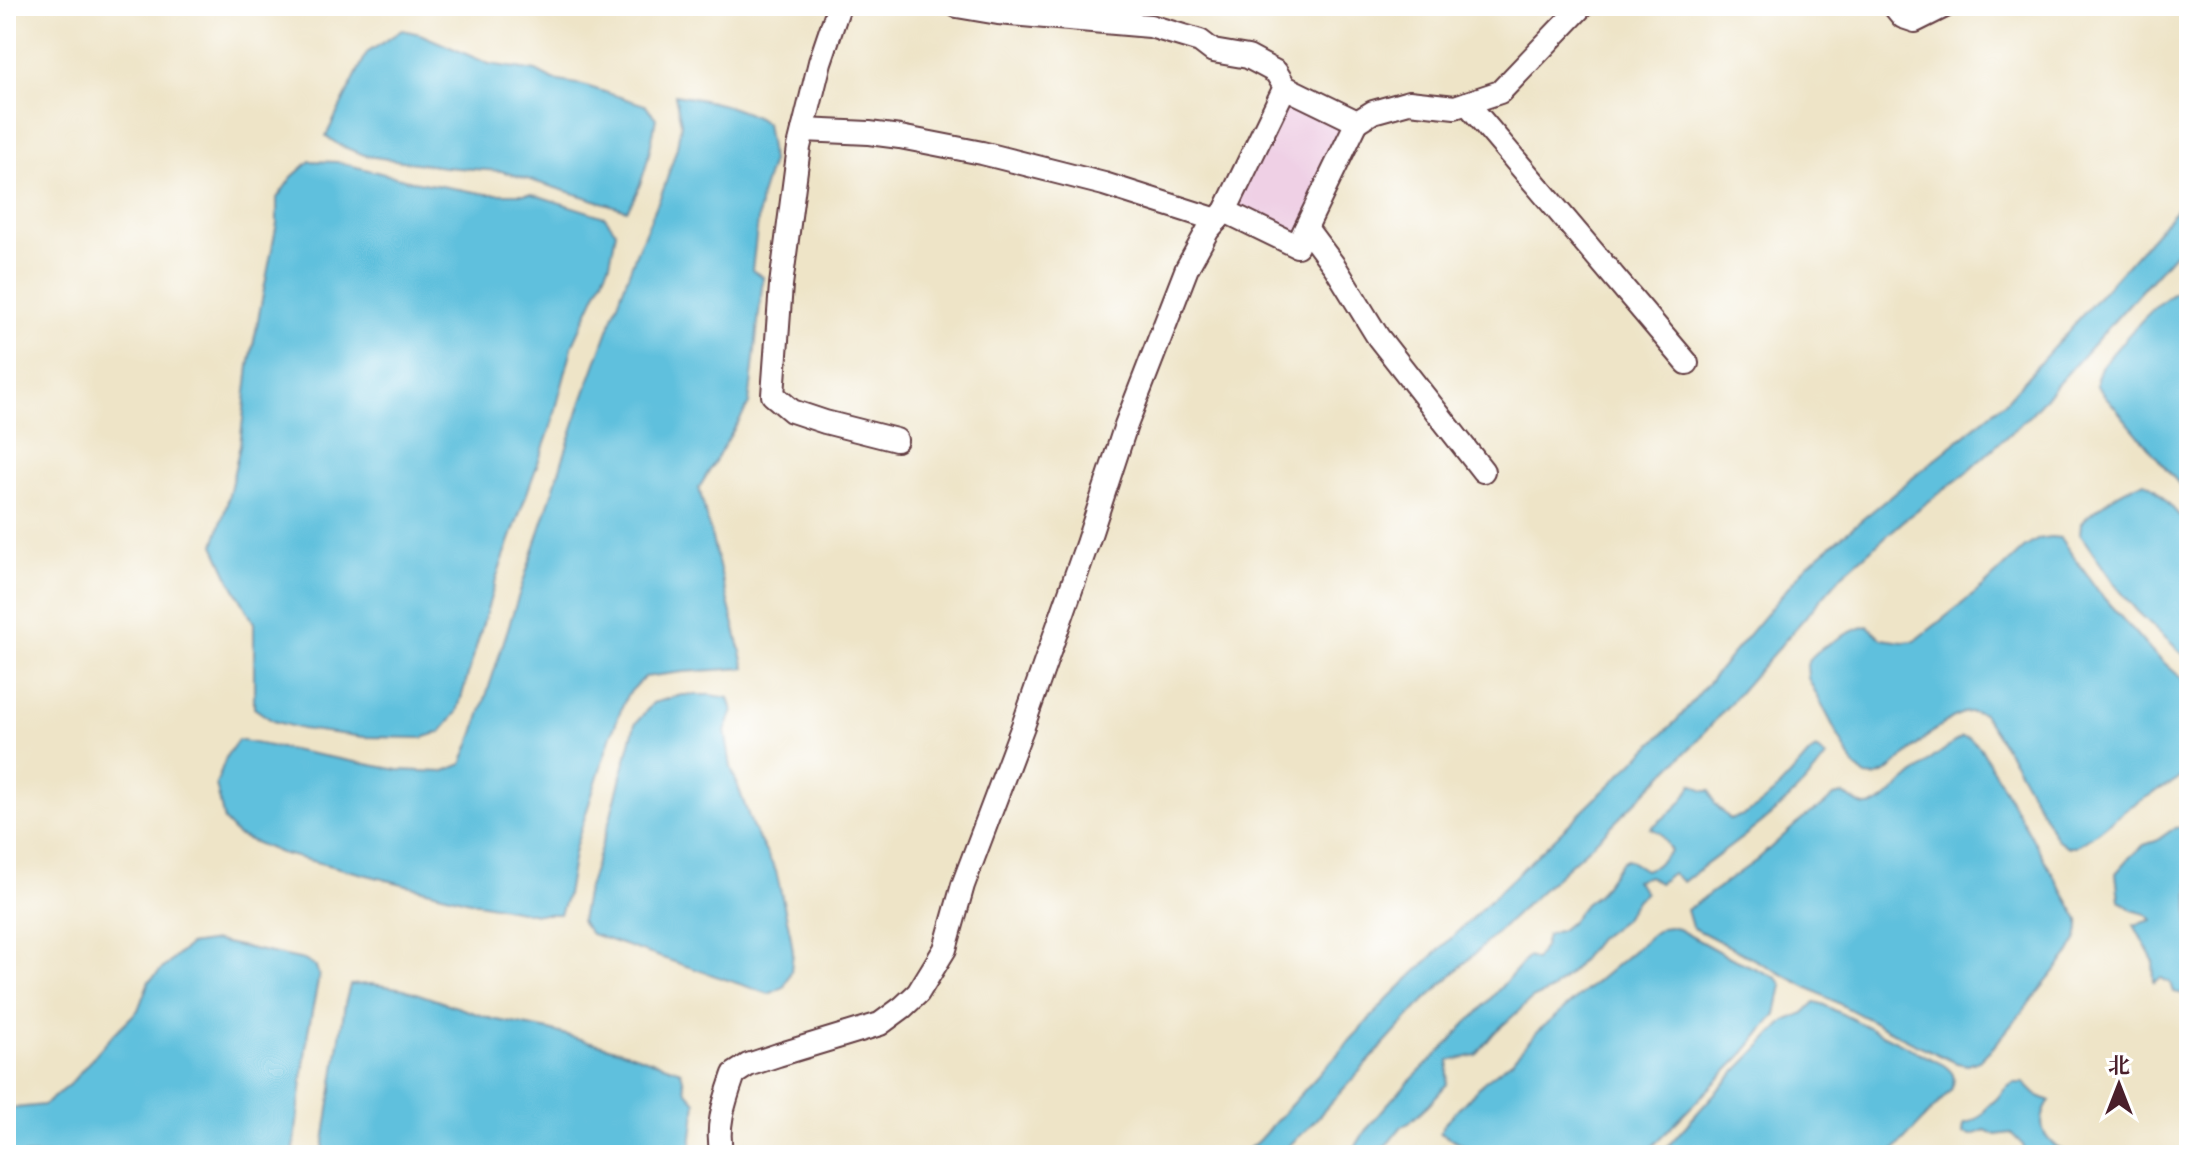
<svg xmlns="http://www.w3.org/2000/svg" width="2195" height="1161" viewBox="0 0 2195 1161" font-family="'IM FELL Double Pica','Noto Serif SC',serif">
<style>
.built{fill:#efd0e5}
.water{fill:#5fc0dd;stroke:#547084;stroke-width:2}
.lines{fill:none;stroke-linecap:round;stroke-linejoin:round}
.minor-casing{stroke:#633d42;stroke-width:26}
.minor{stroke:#fff;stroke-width:22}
</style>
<rect width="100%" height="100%" fill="#fff"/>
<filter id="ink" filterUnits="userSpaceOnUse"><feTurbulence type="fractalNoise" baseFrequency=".0125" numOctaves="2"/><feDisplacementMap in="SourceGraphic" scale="16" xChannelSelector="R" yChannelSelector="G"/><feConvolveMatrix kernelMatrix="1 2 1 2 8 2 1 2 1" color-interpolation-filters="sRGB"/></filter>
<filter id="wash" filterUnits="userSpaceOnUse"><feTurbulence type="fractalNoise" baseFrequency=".006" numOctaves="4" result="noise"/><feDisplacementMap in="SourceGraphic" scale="32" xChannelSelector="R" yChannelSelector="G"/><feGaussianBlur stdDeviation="1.8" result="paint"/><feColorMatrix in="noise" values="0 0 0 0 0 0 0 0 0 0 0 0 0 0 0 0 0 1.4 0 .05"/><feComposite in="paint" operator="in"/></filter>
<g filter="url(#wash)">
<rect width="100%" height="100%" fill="#eee4c7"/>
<!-- built -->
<polygon class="built" points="1285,87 1357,122 1297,246 1225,211"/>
<!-- water -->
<g class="water">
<path d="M402,30L420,34L489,64L536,71L553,80L583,85L645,105L656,118C650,150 645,183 627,210L501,171L444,167L367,156L339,145L326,136L367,53Z"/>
<path d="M675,95C706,100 739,106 766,123L772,161L761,196L752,270L763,277L749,404L699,488L745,668L683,672L645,677L627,695L610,738L575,848L567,895L560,914H536L478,903L280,853L237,835L224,821L216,784L227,755L238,740L398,770L442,772L462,764L474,733L581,404L635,256L664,188L677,147L681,123Z"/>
<polygon points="310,161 337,162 412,181 487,194 532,194 605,217 616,232 610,263 573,344 552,424 497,576 457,712 441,732 422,738 364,737 302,729 273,721 254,708 254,623 230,580 214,545 227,504 240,445 249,366 277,223 277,198 292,177"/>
<polygon points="2189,195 2189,237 2030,415 1965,474 1908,517 1842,575 1697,741 1595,842 1542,890 1418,1007 1308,1128 1279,1155 1241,1155 1258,1141 1388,999 1677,720 1807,565 2006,401"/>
<path d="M2189,286V496L2097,386V378L2101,367C2123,342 2157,296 2189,286Z"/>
<path d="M2145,482L2153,487L2189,526V660L2137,611L2116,586L2080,534L2081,523C2097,507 2122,488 2145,482Z"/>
<path d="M2051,537L2060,538L2102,596L2151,651L2187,683L2189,693V772L2128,808L2102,829L2075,847H2068L2057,839L2016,765L1983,714C1976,712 1970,711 1963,713C1941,720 1906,757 1885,773L1875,777L1866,776L1854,766L1808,678C1808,677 1807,666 1807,665C1811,650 1853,629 1868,626L1882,639L1903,642L1915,641L1983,587L2024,548L2039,539Z"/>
<polygon points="682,695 710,695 729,698 733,711 725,731 731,767 753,828 776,871 790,932 793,952 791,971 784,987 769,994 591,934 581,921 586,894 610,819 635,724 653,703"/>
<path d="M1962,737L1969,738L1980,747L2079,920C2080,934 2076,942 2069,954L1995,1045L1979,1061L1968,1065L1957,1063L1916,1044L1692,927L1687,910L1757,860L1803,818L1823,806L1834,796L1843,794C1861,803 1861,812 1883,801L1933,758Z"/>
<path d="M1816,749L1826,757C1790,808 1732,844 1683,882L1672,873L1659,883L1649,876L1635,880L1645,893L1637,899L1623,920L1598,939L1574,969L1552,990L1532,999L1494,1033L1476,1055L1449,1061L1447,1084L1429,1104L1409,1123L1402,1126L1385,1147L1365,1151L1354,1149C1378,1108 1416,1076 1449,1043C1458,1034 1464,1023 1475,1016L1528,957L1535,960L1544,947L1547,935L1561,930L1571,922L1585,904L1598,894L1621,862L1627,859L1645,870L1655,866L1671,851L1660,833L1651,828C1670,812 1682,807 1692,784L1704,791H1710L1715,804L1730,819C1734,817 1738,817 1743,815C1767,805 1793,772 1810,753Z"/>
<polygon points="2176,827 2189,827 2189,995 2173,992 2170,983 2161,978 2154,982 2153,960 2134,925 2152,920 2146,914 2132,910 2119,900 2116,873 2131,856 2144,845 2156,841"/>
<polygon points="1669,927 1678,929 1725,955 1777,978 1782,985 1776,1014 1744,1053 1644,1155 1490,1155 1472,1149 1440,1133 1445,1123 1484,1082 1513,1060 1537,1032 1653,934 1662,928"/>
<polygon points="216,941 304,960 316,967 319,976 308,1032 293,1155 6,1155 6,1109 44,1105 71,1083 106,1042 138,1010 149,981 189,945"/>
<polygon points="372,984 404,989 492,1019 549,1030 626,1052 681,1071 686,1091 696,1102 690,1155 322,1155 345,1004 350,985"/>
<path d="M1815,1002L1822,1004L1942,1064C1953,1071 1957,1077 1951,1090L1890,1155H1660L1716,1092L1785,1021L1804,1013Z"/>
<path d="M2015,1083H2024L2036,1095L2050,1101C2037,1120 2040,1138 2061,1149L2050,1151L2047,1155H2026L2023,1145L2011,1133L1996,1135L1985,1130L1972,1135L1963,1133L1964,1124C1977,1120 1982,1117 1988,1105C2001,1100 2000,1088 2015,1083Z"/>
</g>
</g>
<g filter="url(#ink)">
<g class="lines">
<!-- minor casing -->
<g class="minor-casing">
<g id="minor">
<polyline points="839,6 820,62 799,147 781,285 773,395 792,411 825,422 896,440"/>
<polyline points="957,6 998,13 1150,26 1200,41 1213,51 1248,57 1276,72 1285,87 1357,122 1297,246 1225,211 1285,87"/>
<polyline points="1894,6 1903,17 1915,21 1945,6"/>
<polyline points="1467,103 1687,363"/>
<polyline points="1357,122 1373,112 1409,102 1455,107 1500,92 1582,6"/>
<polyline points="803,130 869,133 900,137 982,153 1104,184 1217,220"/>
<polyline points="1306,228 1335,267 1378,337 1483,471"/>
<path d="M722,1155C715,1127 725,1100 734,1074L748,1065L778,1055L880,1024L903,1007L918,993L945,949L963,885L1023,726L1087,544L1126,425L1187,268L1208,230L1225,211"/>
</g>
</g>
<!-- minor -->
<use href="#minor" class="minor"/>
</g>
</g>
<!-- margin -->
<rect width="2195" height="1161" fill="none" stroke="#fff" stroke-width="32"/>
<!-- north arrow -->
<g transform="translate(2119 1085)" stroke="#ffffff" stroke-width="6" paint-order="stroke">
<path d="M0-6L14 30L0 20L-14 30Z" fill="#4a1f2b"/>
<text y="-12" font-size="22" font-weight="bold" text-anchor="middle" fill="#4a1f2b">北</text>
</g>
</svg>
